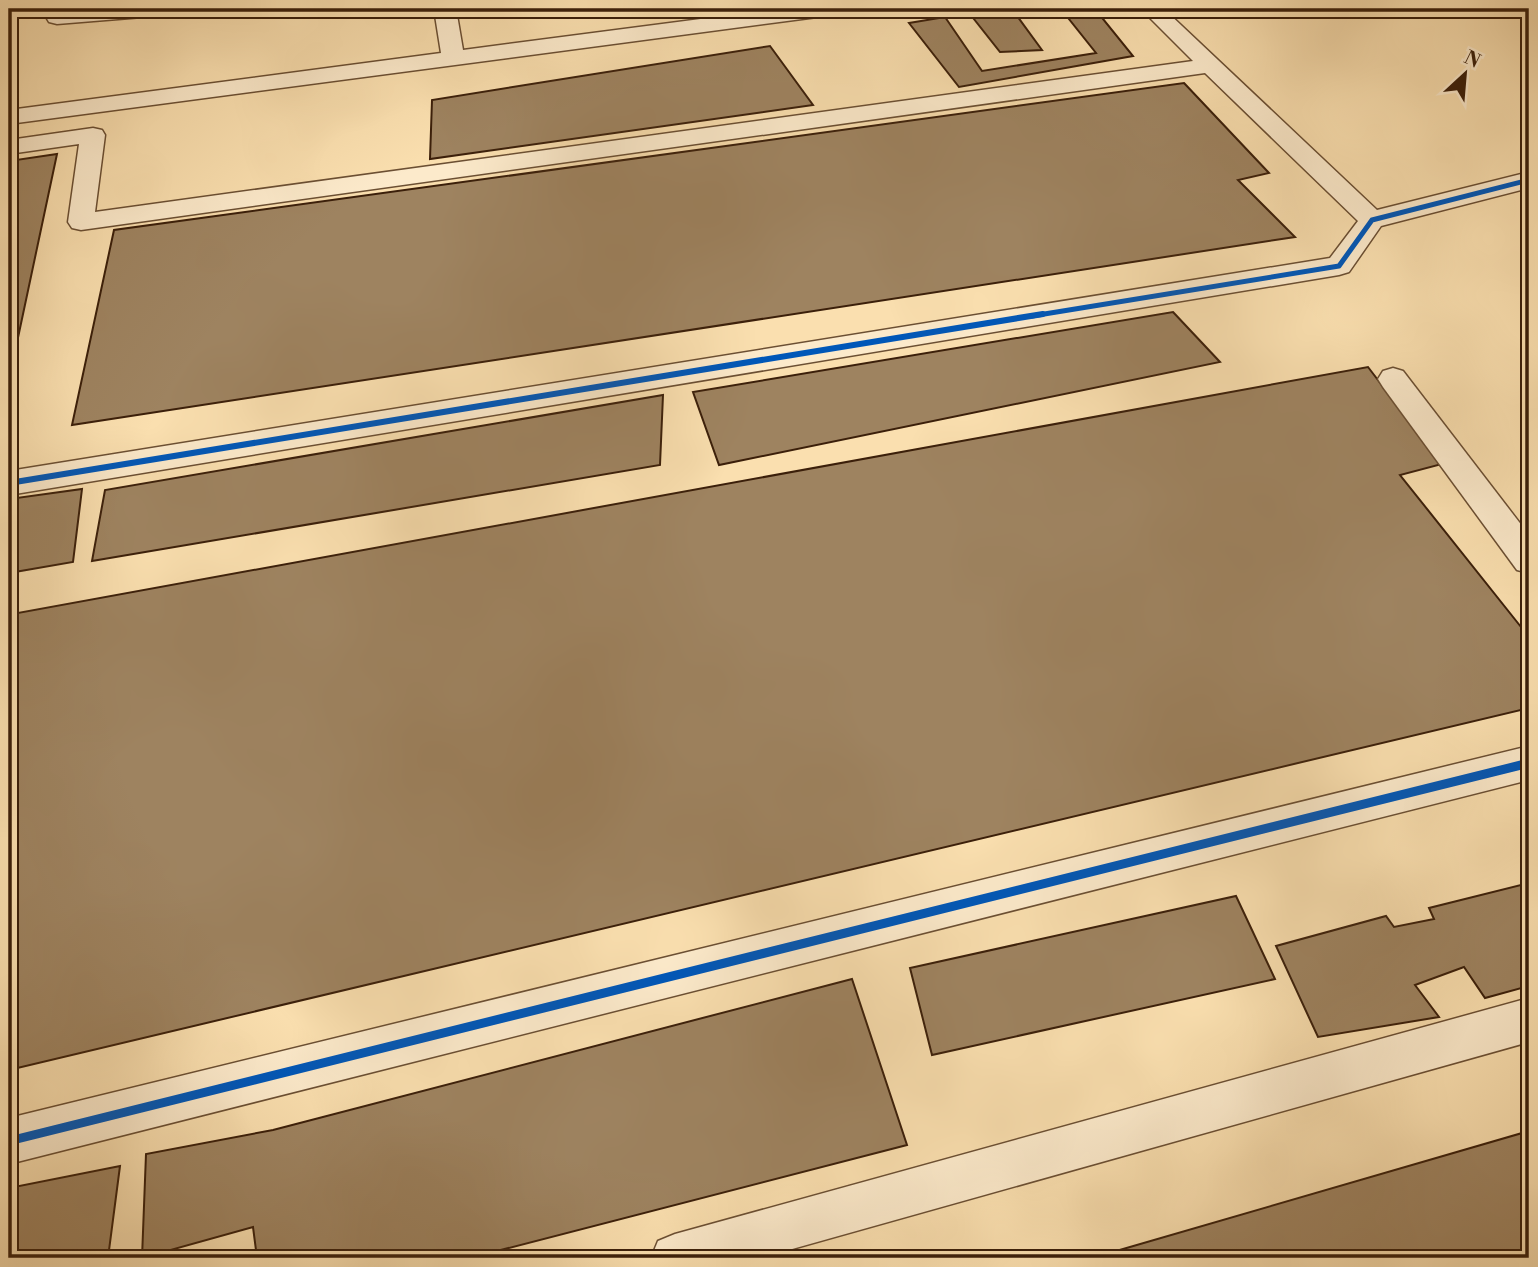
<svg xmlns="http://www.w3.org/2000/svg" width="1538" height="1267" viewBox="0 0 1538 1267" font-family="'Libre Bodoni',serif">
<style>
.building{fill:#9e8360;stroke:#3b1f0a;stroke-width:2}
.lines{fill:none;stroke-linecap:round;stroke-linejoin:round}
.minor-casing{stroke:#6b4f33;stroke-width:3}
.minor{fill:#fceacb;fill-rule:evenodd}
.cycleway-far2-casing{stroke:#fceacb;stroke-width:9}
.cycleway-far1-casing{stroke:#fceacb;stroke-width:10}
.cycleway-casing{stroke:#fceacb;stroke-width:13}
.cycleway-far2{stroke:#0057b8;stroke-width:5}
.cycleway-far1{stroke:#0057b8;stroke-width:6}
.cycleway{stroke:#0057b8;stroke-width:9}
</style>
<rect width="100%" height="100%" fill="#fadfaf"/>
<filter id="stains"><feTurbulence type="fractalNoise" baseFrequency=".00286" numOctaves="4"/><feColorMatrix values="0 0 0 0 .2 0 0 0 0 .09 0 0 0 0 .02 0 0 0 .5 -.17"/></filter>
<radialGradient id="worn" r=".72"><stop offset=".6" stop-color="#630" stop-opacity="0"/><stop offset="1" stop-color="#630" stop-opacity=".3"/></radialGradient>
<!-- building -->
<g class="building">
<polygon points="1004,9 1012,9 1042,50 1000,52 970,14"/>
<polygon points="1061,9 1095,9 1133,56 959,87 909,23 945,17 982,71 1096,53"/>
<polygon points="770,46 813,105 430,159 432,100"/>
<polygon points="1184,83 1269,173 1238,180 1295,237 72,425 114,230"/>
<polygon points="57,154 9,380 9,161"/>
<polygon points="1173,312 1220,362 719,465 693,392"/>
<polygon points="1368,367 1442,464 1400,475 1529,637 1529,708 9,1070 9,629 12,614"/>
<polygon points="663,395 660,465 92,561 105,490"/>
<polygon points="82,489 73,562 9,573 9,499"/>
<polygon points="1529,883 1529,986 1485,998 1464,967 1415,985 1439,1017 1318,1037 1276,946 1386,916 1394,927 1434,919 1429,908"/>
<polygon points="1236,896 1275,979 932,1055 910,968"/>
<polygon points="852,979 907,1145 470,1258 257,1258 253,1227 142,1258 146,1154 273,1130"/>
<polygon points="1529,1131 1529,1258 1092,1258"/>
<polygon points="120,1166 108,1258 9,1258 9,1188"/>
</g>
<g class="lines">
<!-- minor casing -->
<g class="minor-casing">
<g id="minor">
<polygon points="77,9 166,9 163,14 155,16 57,24 49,22 46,17 49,12"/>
<polygon points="434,9 456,9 463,50 777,9 836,9 833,14 825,16 9,124 9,110 441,53"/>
<polygon points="1141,9 1164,9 1377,210 1529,172 1529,188 1381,226 1349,272 1339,275 9,495 9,471 1330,258 1358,221 1205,73 81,230 72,228 68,222 79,144 9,154 9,140 93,128 102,130 105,135 95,212 1193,61"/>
<polygon points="1393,368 1403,371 1529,535 1529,573 1517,570 1383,387 1378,379 1383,371"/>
<polygon points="1529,746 1529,780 9,1164 9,1118"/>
<polygon points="1529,998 1529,1042 760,1258 651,1258 658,1241 675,1234"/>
</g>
</g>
<!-- minor -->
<use href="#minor" class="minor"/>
<!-- cycleway-far2 casing -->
<g class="cycleway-far2-casing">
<polyline id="cycleway-far2" points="1032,316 1339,266 1372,220 1529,180"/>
</g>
<!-- cycleway-far1 casing -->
<g class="cycleway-far1-casing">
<polyline id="cycleway-far1" points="9,483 1043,314"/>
</g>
<!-- cycleway casing -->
<g class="cycleway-casing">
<polyline id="cycleway" points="9,1141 1529,763"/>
</g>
<!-- cycleway-far2 -->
<use href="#cycleway-far2" class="cycleway-far2"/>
<!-- cycleway-far1 -->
<use href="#cycleway-far1" class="cycleway-far1"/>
<!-- cycleway -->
<use href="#cycleway" class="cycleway"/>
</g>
<!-- margin -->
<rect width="1538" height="1267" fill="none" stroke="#fadfaf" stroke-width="35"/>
<rect x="10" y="10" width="1517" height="1246" fill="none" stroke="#3b1f0a" stroke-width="3.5"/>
<rect x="18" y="18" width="1503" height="1232" fill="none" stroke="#3b1f0a" stroke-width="2"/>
<!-- north arrow -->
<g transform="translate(1465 74) rotate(26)" stroke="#fceacb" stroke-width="5" paint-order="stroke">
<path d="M0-5L12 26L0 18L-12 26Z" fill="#3b1f0a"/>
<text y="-10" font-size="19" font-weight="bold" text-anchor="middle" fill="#3b1f0a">N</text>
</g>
<rect width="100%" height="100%" filter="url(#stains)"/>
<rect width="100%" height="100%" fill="url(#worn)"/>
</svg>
